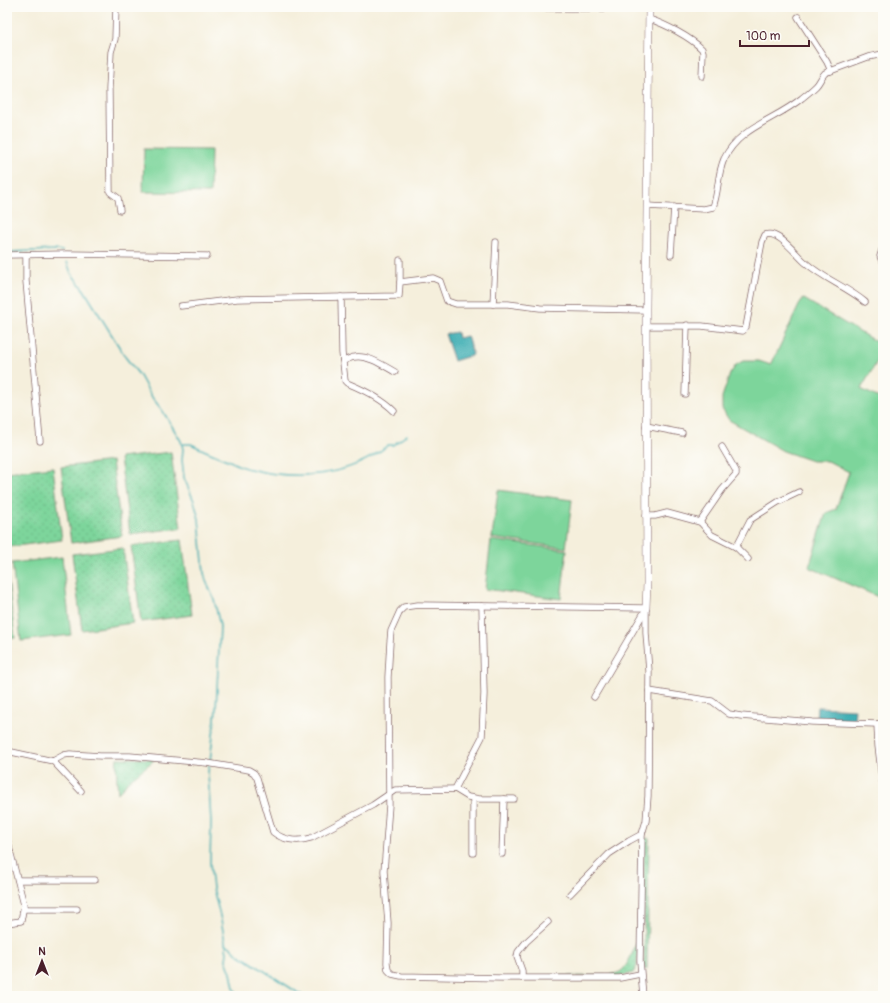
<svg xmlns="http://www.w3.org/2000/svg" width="890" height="1003" viewBox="0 0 890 1003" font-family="Pangolin,sans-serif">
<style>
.grass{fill:url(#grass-dots);stroke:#647a63}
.garden{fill:#7dd59b;stroke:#647a63}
.water{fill:#39abb1;stroke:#42656e}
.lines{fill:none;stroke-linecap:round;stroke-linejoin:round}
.stream{stroke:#39abb1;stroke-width:1.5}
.minor-casing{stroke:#866869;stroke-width:7}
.tertiary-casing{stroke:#866869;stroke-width:8}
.minor{stroke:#fff;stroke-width:5.5}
.tertiary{stroke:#fff;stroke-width:7}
</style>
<defs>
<pattern id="grass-dots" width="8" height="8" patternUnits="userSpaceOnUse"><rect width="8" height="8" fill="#7dd59b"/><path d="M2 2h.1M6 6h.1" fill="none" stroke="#6eb686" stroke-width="1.8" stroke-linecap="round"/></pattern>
</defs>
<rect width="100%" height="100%" fill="#fdfcf7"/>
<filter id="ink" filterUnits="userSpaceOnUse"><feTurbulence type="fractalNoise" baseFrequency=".025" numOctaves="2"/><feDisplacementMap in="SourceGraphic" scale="8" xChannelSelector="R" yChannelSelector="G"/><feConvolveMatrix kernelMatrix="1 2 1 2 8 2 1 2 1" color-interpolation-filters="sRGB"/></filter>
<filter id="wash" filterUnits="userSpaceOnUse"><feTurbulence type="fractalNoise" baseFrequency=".012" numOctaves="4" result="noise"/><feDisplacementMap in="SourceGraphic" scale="16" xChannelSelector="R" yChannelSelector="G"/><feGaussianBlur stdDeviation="0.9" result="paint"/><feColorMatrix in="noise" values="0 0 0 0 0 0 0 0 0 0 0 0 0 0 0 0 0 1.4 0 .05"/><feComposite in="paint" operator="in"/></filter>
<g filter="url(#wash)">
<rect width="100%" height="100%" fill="#f5efdc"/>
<!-- grass -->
<g class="grass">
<polygon points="171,452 181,528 130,534 120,458"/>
<polygon points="112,461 122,536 71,543 61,467"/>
<polygon points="53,467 62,540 9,547 7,531 7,472"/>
<polygon points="182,540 192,615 141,622 131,546"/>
<polygon points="123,548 133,623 82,630 72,554"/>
<polygon points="7,572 15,638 7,639"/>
<path d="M117,758L153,759V761L127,782L123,788L118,793C117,785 116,765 117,758Z"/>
<polygon points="649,838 647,969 644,970 644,842 645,839"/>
<path d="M637,941L638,942L637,966L633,973L618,977L550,976C562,976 614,978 621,971C628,966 634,949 637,941Z"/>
</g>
<!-- garden -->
<g class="garden">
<polygon points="144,149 211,150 210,193 143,192"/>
<polygon points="804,299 883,346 883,355 878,360 861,389 883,400 883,599 809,567 826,513 836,509 849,472 828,461 812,461 783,451 729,420 722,409 722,397 730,374 736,365 743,361 759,361 771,365 801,301"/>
<polygon points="498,490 572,500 566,548 492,538"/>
<polygon points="491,540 567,550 561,599 485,589"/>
<polygon points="62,557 71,635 21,641 12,563"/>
</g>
<!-- water -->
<g class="water">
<polygon points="457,332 458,338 467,336 473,355 454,361 445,334"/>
<polygon points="817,707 855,709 854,721 816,720"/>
</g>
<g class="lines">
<!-- stream -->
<g class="stream">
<polyline points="7,252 57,250 62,251"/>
<polyline points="67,262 71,273 84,290 126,358 140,376 151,396 162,410 181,441 183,449 182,460 184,478 194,501 199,519 204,573 206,581 214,599 220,626 216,710 210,761"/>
<path d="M182,444H191C203,450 217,456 230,461C236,464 243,468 250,469C296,481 351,477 388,445H393L407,435"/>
<polyline points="209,765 208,773 211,822 210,863 213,888 221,920 227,953 226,960 231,973 234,988 239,996"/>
<polyline points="225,944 231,947 238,954 303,996"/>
</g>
</g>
</g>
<g filter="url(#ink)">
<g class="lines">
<!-- minor casing -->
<g class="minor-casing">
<g id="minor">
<polyline points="116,7 115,39 111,52 109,89 110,192 118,198 120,210"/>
<polyline points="798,17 827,62 831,71"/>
<path d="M649,19C665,24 690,37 702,49L703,52L702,76"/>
<path d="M647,206L704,209L713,207C719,191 717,175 724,159C740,126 776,120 802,98C807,94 812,90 816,86C820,82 821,77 825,73L868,57L883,54"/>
<polyline points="883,247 880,256 881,259 883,260"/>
<polyline points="7,255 67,254 207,256"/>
<polyline points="26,255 26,281 40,441"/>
<polyline points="671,255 674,207"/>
<polyline points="400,260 400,282"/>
<path d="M341,297L342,353L345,381L347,383C364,390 381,398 394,411"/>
<polyline points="493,304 496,242"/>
<polyline points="181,306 237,299 399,296 400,282 433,278 440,281 447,301 456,304 508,304 540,308 646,310"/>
<path d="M646,326H702L743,331L746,327L762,242L765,235C778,229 797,256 806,263C824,279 847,287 865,302"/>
<path d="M343,361C347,360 351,357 355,357C369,355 384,366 395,372"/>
<polyline points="685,394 687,325"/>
<polyline points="646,426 682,433"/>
<polyline points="646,516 655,516 667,513 700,522 712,535 736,547 748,559"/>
<polyline points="700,522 722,490 736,474 736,471 722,447"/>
<polyline points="736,547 750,520 778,502 799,492"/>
<polyline points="649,691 712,701 729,714 741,716 812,722 877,724 883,722"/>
<polyline points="594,697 646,609"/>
<polyline points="877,724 878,746 883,787"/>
<path d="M7,751L53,761L64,755L70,754L100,756H130L207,763L249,770L254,773L257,778L273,832C284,841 299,842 311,838L373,805L395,790L455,789L468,797L479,799H514"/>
<polyline points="53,761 81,791"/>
<polyline points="455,789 482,737 484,694 482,606"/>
<polyline points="7,839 24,905 21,921 7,923"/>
<polyline points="473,853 473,798"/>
<polyline points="502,854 504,799"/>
<polyline points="18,880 95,880"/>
<polyline points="570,894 609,854 629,841 642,834"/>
<polyline points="24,909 77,909"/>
<polyline points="640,974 620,978 501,978 401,976 392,974 388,970 387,963 388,923 384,871 389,805 388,677 390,642 391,631 400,611 404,607 418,605 646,608"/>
<polyline points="522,978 522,971 517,957 518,952 526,942 548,922"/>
<polyline points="643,996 640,961 642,834 646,821 648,796 649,671 646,633 646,608"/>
</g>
</g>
<!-- tertiary casing -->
<g class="tertiary-casing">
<g id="tertiary">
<polyline points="530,7 596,8 632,7"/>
<polyline points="646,608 647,583 646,310 649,7"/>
</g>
</g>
<!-- minor -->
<use href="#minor" class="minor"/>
<!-- tertiary -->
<use href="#tertiary" class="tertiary"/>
</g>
</g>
<!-- margin -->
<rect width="890" height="1003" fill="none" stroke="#fdfcf7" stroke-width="24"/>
<!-- north arrow -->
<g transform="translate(42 961)" stroke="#fdfcf7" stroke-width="3" paint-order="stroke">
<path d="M0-3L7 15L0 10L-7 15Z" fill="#4a1f2b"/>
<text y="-6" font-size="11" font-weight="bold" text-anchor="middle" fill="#4a1f2b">N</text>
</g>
<!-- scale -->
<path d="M740 40v6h69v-6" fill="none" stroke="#4a1f2b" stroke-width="2"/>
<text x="746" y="40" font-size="12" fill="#4a1f2b" stroke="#fdfcf7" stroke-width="3" paint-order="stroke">100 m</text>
</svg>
